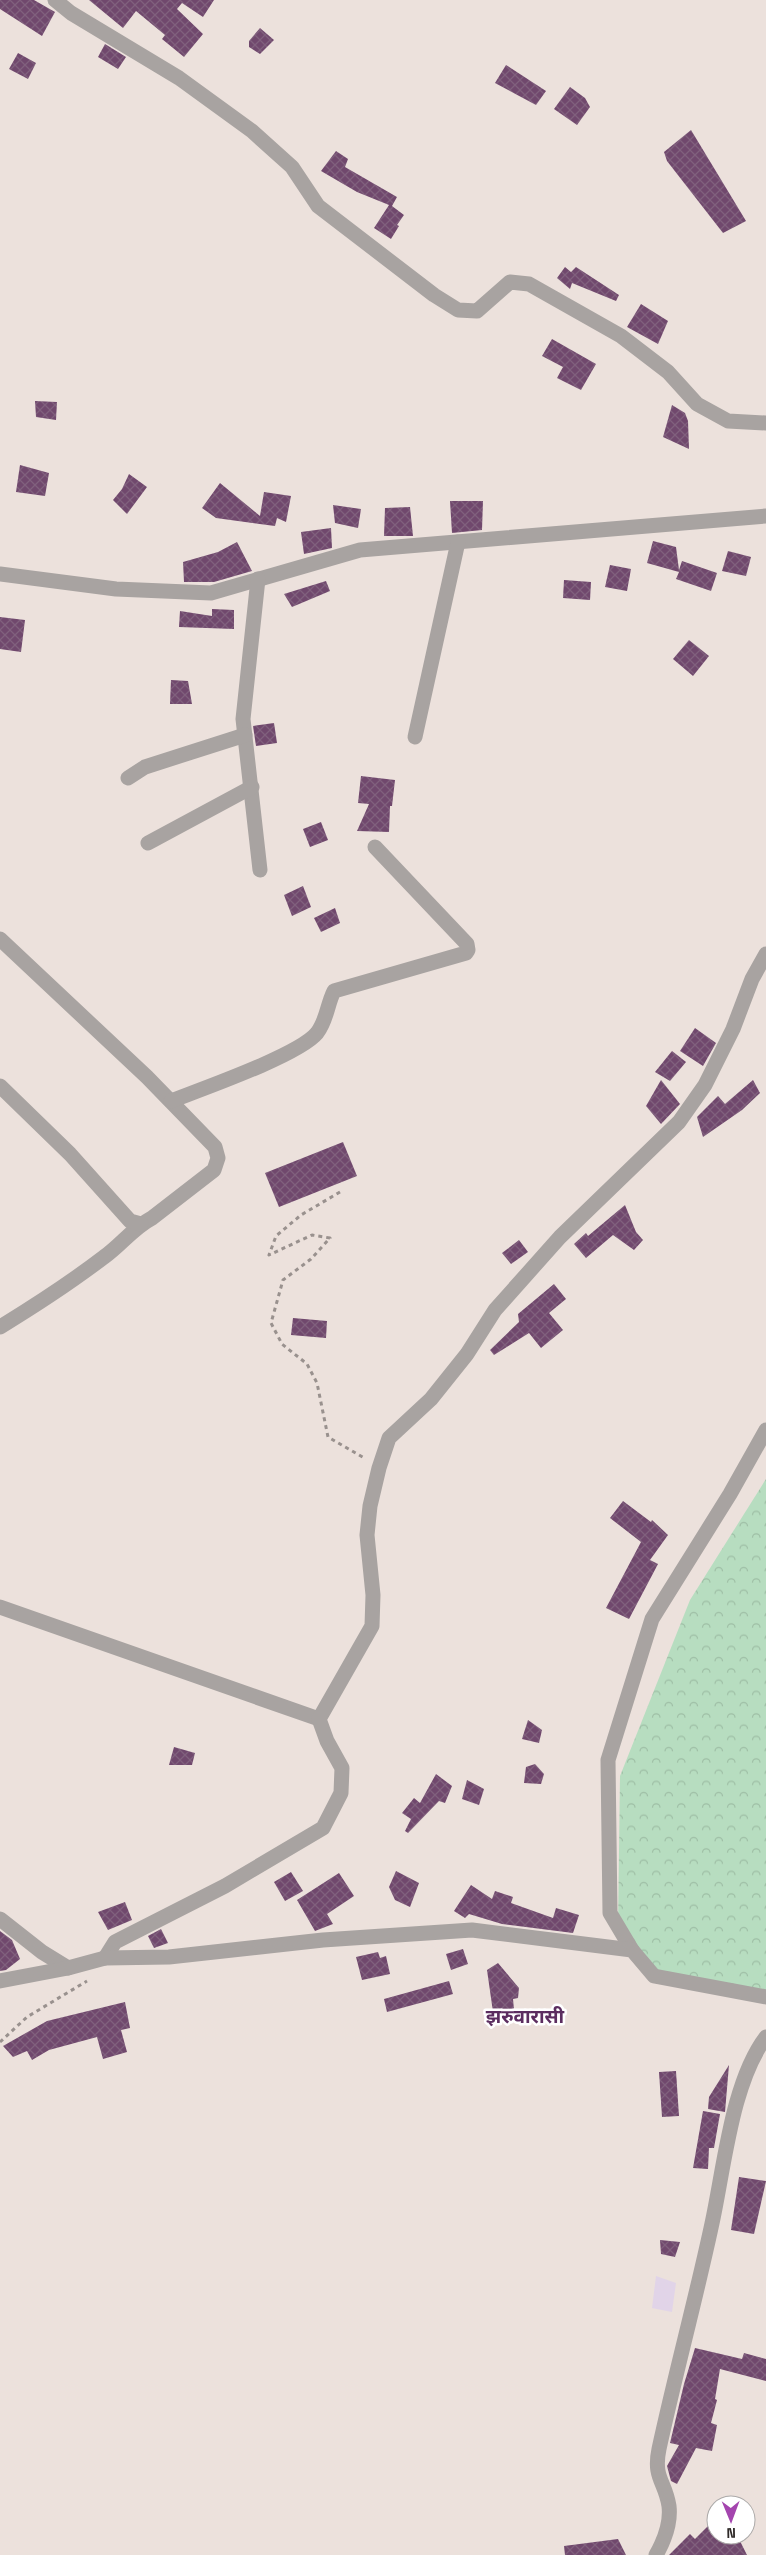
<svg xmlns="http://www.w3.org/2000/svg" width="766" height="2555" viewBox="0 0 766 2555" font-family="'Space Grotesk','Noto Sans Devanagari',sans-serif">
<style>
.education{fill:#e1d4e8}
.forest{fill:url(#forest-crowns)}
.building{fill:url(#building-cross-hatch)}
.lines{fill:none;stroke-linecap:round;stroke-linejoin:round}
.path{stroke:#99918e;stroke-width:3;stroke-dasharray:4 4;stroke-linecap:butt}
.minor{stroke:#a8a3a1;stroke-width:15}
.labels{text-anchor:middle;stroke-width:5;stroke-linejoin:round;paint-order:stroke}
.district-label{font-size:19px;font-weight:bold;fill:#5b2d60;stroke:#fff}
</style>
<defs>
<pattern id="forest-crowns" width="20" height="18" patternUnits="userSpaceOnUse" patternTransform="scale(1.25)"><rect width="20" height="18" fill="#b7ddc0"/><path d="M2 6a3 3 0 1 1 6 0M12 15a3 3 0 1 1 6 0" fill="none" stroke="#9ebea5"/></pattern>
<pattern id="building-cross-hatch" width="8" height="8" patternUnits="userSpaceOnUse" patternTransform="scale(1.25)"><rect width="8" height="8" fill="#70486d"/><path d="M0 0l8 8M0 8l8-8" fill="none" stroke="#80607d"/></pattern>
</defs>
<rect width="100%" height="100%" fill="#ece1dc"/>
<!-- education -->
<polygon class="education" points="656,2276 676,2283 672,2312 652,2308"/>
<!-- forest -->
<polygon class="forest" points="766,1479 766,1999 660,1976 618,1927 620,1776 690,1600"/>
<!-- building -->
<g class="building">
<polygon points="0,0 34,0 55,12 42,36 0,9"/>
<polygon points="89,0 214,0 203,17 182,3 177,9 203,34 184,57 162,39 165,35 136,11 123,28"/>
<polygon points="260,28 274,40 260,54 249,47 249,41"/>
<polygon points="105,44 126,57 118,69 98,57"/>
<polygon points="18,53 36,63 28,79 9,69"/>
<polygon points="506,65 546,91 536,105 495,83"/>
<polygon points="570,87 585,98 590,107 577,125 554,109"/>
<polygon points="691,130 746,221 723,233 667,161 664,152"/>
<polygon points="336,151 348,159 345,167 397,197 392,206 404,215 397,225 399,226 391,239 374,228 389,205 357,192 321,171"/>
<polygon points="565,267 571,272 576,267 619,295 616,301 572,283 570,289 557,278"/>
<polygon points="641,304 668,321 658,344 627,327"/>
<polygon points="552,339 596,364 581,390 557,378 563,367 542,356"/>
<polygon points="35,401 57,402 56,420 36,417"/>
<polygon points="672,405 685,413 688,421 689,449 663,437"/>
<polygon points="20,465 49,473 45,496 16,492"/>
<polygon points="129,474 147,487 127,514 113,500 122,489"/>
<polygon points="220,483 260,516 264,492 291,496 286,522 277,518 275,526 216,518 202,508"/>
<polygon points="450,501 483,501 482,530 452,533"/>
<polygon points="333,505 361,509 358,528 335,523"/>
<polygon points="410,507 413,536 384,536 385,508"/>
<polygon points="331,528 332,548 304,554 301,532"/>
<polygon points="653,541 676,547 679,570 682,561 717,573 711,591 676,579 679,572 647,563"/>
<polygon points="237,542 252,571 214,582 184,582 183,562 218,552"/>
<polygon points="728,551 751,557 746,576 722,571"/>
<polygon points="610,565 631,569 627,591 605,587"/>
<polygon points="564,580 591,582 590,600 563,598"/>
<polygon points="326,581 330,591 292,607 284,594"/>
<polygon points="212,609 234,610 234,629 179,627 180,611 212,616"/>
<polygon points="0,617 25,620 21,652 0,649"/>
<polygon points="689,640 709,656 693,676 673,659"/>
<polygon points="171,680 188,681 192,704 170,704"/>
<polygon points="274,723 277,743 256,746 253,726"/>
<polygon points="361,776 395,780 392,806 390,806 389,832 357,831 369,804 358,803"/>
<polygon points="321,822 328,840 310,847 303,829"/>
<polygon points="303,886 311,907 292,916 284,895"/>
<polygon points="335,908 340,923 321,932 314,918"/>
<polygon points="695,1028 716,1043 703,1066 680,1051"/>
<polygon points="672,1051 686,1062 670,1081 655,1072"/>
<polygon points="661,1080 680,1104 661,1124 646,1106"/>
<polygon points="753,1080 760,1093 742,1110 703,1137 697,1117 718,1096 725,1104"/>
<polygon points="343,1142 357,1176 279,1207 265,1173"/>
<polygon points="625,1205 636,1232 643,1240 634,1250 613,1235 586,1258 574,1244 586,1233 588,1236"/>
<polygon points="519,1240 528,1252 511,1264 502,1253"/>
<polygon points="554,1284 566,1299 549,1313 563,1330 541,1348 529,1333 494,1355 490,1350 519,1322 518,1314"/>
<polygon points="293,1318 327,1321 326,1338 291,1335"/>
<polygon points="623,1501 651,1522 652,1520 668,1535 650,1560 658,1564 629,1619 606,1608 641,1542 610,1518"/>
<polygon points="528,1720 542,1730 539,1743 522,1739"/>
<polygon points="174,1747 195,1753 192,1765 169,1765"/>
<polygon points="535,1764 544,1774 541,1784 524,1783 526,1767"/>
<polygon points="436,1774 452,1786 445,1803 439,1801 408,1833 405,1831 411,1819 402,1813 414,1798 420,1803"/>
<polygon points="467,1780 484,1789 479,1805 462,1799"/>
<polygon points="396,1871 419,1883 410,1907 395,1900 389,1887"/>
<polygon points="291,1872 303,1891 285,1901 274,1882"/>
<polygon points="339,1873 354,1896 327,1914 333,1924 315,1931 297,1900"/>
<polygon points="471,1885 492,1899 495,1891 513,1897 511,1903 553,1918 556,1908 579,1915 573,1933 502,1924 469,1914 465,1918 454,1911"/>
<polygon points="125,1902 132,1920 108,1930 98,1912"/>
<polygon points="161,1929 168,1943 154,1948 148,1936"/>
<polygon points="0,1931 12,1940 20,1959 6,1970 0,1971"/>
<polygon points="463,1949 468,1964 451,1970 446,1954"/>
<polygon points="378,1952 380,1958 386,1956 390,1974 362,1980 356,1957"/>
<polygon points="498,1963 519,1988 518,1998 513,1999 514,2009 493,2012 487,1970"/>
<polygon points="449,1981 453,1994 387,2012 384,1999"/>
<polygon points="125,2002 130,2028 121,2030 127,2052 103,2059 97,2037 49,2050 32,2060 27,2051 13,2057 3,2046 47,2021"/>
<polygon points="729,2065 725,2112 708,2109 709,2097"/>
<polygon points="676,2071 679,2116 662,2117 659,2072"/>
<polygon points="703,2111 720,2114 714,2148 709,2148 708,2169 693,2168"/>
<polygon points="739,2177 766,2181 754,2234 731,2230"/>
<polygon points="660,2240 680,2242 675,2257 661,2254"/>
<polygon points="695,2348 742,2359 744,2353 766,2359 766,2381 720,2369 715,2399 717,2400 711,2423 717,2425 712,2451 696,2448 677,2484 671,2481 667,2466 679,2445 670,2443 684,2384"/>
<polygon points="716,2518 716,2535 737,2535 747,2555 669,2555 690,2534 695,2539"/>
<polygon points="618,2539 626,2555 565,2555 564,2546"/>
</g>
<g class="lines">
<!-- path -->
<g class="path">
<polyline points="340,1192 301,1215 276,1236 269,1255 312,1235 330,1238 311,1259 283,1280 271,1323 282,1344 307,1364 317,1383 328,1437 366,1459"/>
<polyline points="0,2042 27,2017 87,1981"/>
</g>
<!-- minor -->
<g class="minor">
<polyline points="55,0 71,13 179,78 252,131 292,167 318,206 434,295 458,310 477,311 510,282 529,284 621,336 668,372 697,404 728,421 766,423"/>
<polyline points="0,574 116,589 211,593 360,550 766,516"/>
<polyline points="258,579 243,719 260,870"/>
<polyline points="415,737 458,542"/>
<polyline points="128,778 145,767 245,735"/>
<polyline points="148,843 252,787"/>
<path d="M0,939L147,1077L215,1147L218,1158L214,1170L152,1218C133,1228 121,1245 104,1257C70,1283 36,1305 0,1327"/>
<polyline points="0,1086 70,1154 130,1221 141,1224"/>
<path d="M171,1101C202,1089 299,1055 317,1033C327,1020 327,1005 334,991L466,953L468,950L467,944L375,847"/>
<polyline points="0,1607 319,1719"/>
<polyline points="0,1919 42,1952 68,1968"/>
<polyline points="632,1950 610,1913 608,1760 652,1619 730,1494 766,1430"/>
<polyline points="105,1958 115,1942 225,1886 323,1828 341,1793 342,1768 327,1741 319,1719 372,1626 373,1595 367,1535 370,1506 379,1468 389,1438 431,1399 467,1354 495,1310 560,1237 679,1122 705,1085 733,1029 752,979 766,954"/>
<polyline points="0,1981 68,1968 105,1958 169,1957 323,1940 472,1930 632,1950 654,1976 766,1997"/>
<path d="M656,2555C664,2541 671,2523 669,2506C665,2481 653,2478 659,2449C675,2375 695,2302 711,2228C724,2171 731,2083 766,2037"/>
</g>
</g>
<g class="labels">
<!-- district labels -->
<g class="district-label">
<text x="525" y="2023">झरुवारासी</text>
</g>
</g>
<!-- north arrow -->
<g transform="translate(731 2520) rotate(179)"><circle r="24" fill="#ffffff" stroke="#acaaa9"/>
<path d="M0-4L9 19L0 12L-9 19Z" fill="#a445ae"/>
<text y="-8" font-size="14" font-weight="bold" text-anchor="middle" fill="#2f2a29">N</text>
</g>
</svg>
